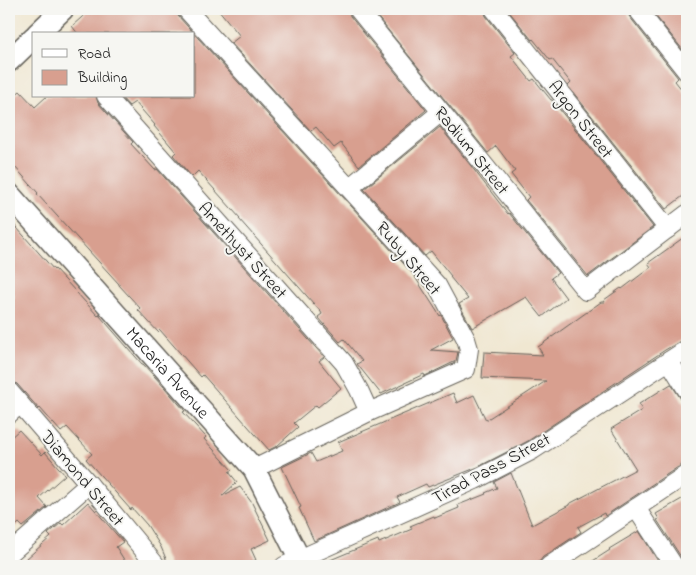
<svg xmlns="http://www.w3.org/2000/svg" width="696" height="575" viewBox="0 0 696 575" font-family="'Indie Flower',sans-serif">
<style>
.building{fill:#d89f8f}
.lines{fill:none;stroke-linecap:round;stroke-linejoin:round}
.minor-casing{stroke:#66635b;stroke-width:20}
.tertiary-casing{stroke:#66635b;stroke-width:24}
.minor{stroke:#fff;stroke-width:18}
.tertiary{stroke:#fff;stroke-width:21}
.labels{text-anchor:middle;stroke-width:4;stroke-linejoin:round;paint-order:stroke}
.street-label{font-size:18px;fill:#1c1c1c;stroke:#f6f6f2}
</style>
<rect width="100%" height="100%" fill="#f6f6f2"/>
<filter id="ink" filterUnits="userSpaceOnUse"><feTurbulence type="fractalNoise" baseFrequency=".02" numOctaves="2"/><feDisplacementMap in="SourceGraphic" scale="10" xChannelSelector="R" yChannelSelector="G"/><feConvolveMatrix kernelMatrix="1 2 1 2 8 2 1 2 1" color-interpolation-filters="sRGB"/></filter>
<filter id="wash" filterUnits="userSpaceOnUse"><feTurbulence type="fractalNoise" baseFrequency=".0096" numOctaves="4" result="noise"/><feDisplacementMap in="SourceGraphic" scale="20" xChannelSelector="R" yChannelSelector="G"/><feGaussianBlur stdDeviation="1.12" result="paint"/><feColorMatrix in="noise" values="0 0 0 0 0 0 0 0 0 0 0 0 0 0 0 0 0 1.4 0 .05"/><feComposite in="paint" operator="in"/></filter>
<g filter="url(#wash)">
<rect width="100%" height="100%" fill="#f0e7d1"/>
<g id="blocks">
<!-- building -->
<g class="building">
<polygon points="91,9 174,9 178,16 413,274 440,316 441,315 453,338 431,350 458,352 456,361 425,376 424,374 381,394 357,364 362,361 344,339 340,342 318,317 322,314 321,312 239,219 240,218 198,171 192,177 173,155 176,152 154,126 155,125 135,102 129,106 120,96 194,96 194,34 78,34 72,26"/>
<polygon points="218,9 348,9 350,16 426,110 359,166 341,143 334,148 316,127 311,131 231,43 240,36"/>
<polygon points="371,9 484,9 486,16 515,53 511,56 531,81 534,79 551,100 552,100 653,227 588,276 526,200 529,197 511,174 515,171 496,146 488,153"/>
<polygon points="507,9 627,9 629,16 678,78 675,81 687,96 687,193 666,209 568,86 571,83 552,59 550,60 533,39 532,40"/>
<polygon points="650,9 687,9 687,55"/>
<polygon points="20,91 35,107 47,96 96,96 98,103 133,142 131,144 155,170 157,169 324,357 319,361 341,388 318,407 316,405 294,423 298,427 277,446 269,450 203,375 201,377 160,330 158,332 138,310 140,308 119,285 119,284 37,194 38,193 15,167 9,172 9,100"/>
<polygon points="440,127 471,166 508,214 509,213 558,273 551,278 566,298 542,317 526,297 472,328 459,304 468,299 450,277 451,276 431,251 425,256 364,189"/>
<polygon points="9,219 54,270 55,269 98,316 99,315 142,364 143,364 165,388 185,411 183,412 206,437 204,439 232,470 229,472 237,482 222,496 240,487 252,503 270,540 251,549 256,560 243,566 169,566 161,547 147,525 132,508 131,510 86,459 92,454 67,427 61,432 40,408 39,409 17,384 13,381 9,381 9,302 15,296 9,290"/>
<polygon points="687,235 687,337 665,350 528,441 478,467 428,487 426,484 397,497 400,502 314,541 299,508 301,507 282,467 311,453 316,462 342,451 338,442 453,393 457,403 474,395 486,420 546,381 482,378 484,352 543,355 538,347 601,302 605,302 604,300 621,288 622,289 651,267 648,263"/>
<polygon points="671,384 687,408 687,461 605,516 604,513 578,527 581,532 543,557 540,561 530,566 316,566 378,540 379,543 412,529 410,526 434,516 435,518 459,508 458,505 486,494 485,493 497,488 494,482 511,473 532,525 569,505 569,504 636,469 611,429 642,410 639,404"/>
<polygon points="19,430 42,455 45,452 65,475 39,498 47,507 23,527 19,523 9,532 9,439"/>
<polygon points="687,496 687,566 684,566 683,560 657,520 659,519 656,514"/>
<polygon points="88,502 123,542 116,547 128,566 18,566 51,537 48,534 61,523 63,525"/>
<polygon points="639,531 661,566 585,566 610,550 609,549"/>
</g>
</g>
</g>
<g filter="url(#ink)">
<use href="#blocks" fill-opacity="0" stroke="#66635b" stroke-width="1"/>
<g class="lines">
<!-- minor casing -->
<g class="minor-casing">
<g id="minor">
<polyline points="186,9 437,285 466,339 469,349 466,369 369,412 254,469"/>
<polyline points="358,9 586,291 687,214"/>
<polyline points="494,9 668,229"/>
<polyline points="637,9 687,72"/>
<polyline points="106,96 344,363 359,390 369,412"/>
<polyline points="349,188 441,112"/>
<polyline points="669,361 687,390"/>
<polyline points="9,391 89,484 155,564 156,566"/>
<polyline points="9,414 20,404"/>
<polyline points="636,508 674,566"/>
<polyline points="9,554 89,484"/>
<polyline points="284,566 475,480 533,450 687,349"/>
<polyline points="549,566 687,474"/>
</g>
</g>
<!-- tertiary casing -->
<g class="tertiary-casing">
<g id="tertiary">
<polyline points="37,34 63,9"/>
<polyline points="9,61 34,37"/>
<path id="s1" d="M9,194L254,469L303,566"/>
</g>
</g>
<!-- minor -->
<use href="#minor" class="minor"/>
<!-- tertiary -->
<use href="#tertiary" class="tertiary"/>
</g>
</g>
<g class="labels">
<!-- street labels -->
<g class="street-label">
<text transform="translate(581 119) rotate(52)" y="6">Argon Street</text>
<text transform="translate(472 150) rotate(51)" y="6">Radium Street</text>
<text transform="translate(243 250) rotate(48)" y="6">Amethyst Street</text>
<text transform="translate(409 258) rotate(50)" y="6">Ruby Street</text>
<text dy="6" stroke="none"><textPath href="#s1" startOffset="239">Macaria Avenue</textPath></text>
<text transform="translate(491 468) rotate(-28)" y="6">Tirad Pass Street</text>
<text transform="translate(83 478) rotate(50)" y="6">Diamond Street</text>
</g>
</g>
<!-- margin -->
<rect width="696" height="575" fill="none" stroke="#f6f6f2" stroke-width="30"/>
<!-- legend -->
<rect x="32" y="32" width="162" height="65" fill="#f6f6f2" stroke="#9f9f9c"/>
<rect x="42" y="49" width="25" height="8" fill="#ffffff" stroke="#9f9f9c"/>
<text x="78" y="58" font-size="15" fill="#1c1c1c">Road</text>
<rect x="42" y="70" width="25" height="15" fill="#d89f8f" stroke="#9f9f9c"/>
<text x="78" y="82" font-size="15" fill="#1c1c1c">Building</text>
</svg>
